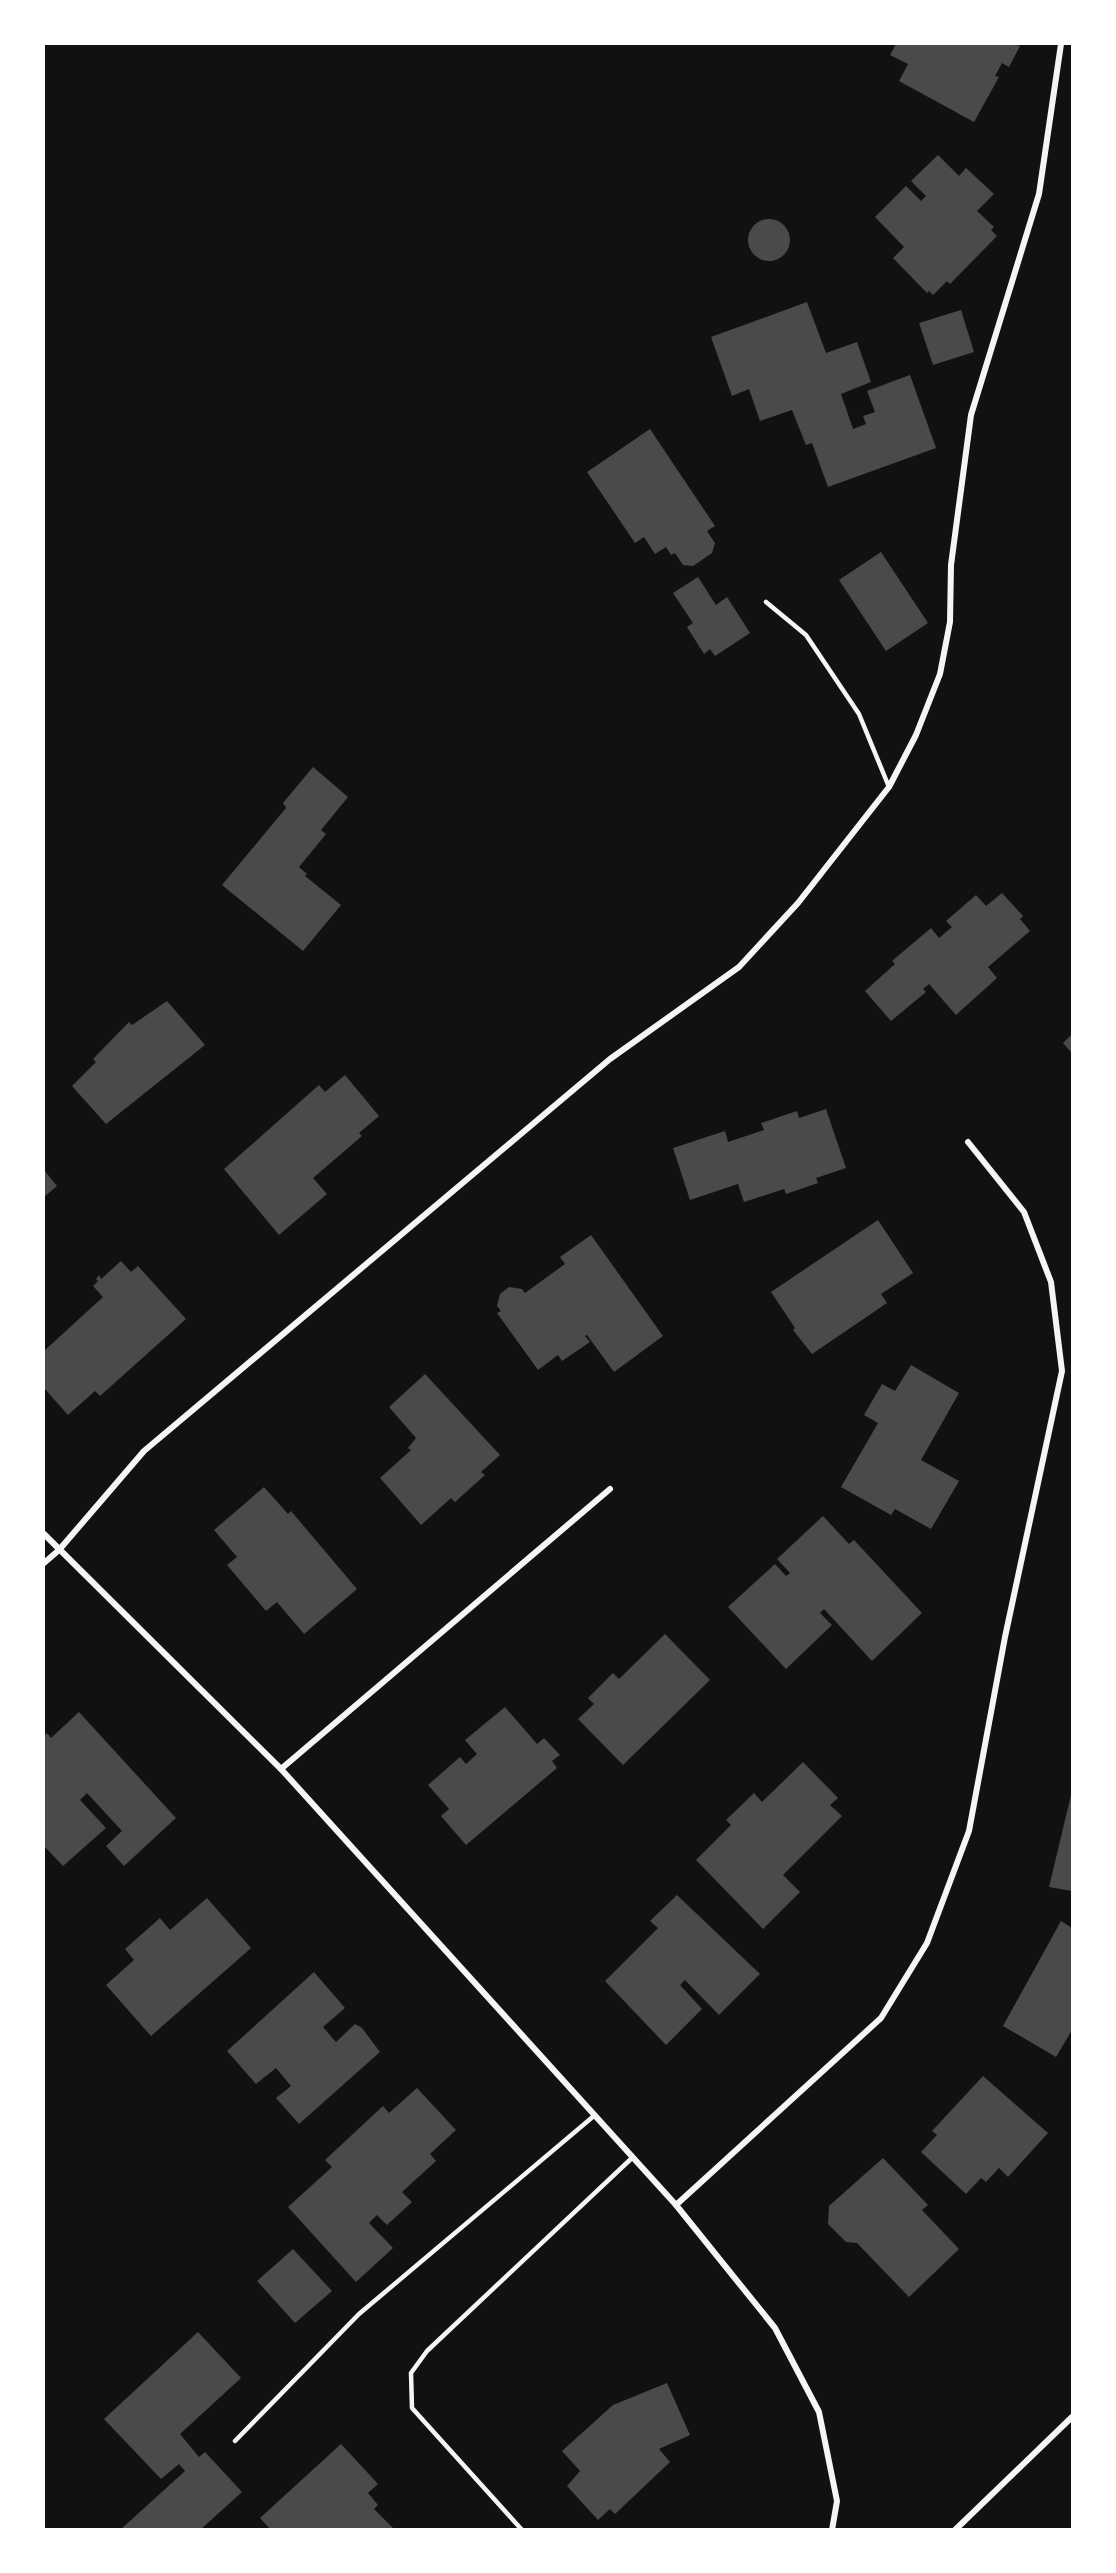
<svg xmlns="http://www.w3.org/2000/svg" width="1116" height="2573" viewBox="0 0 1116 2573" font-family="Karla,sans-serif">
<style>
.building{fill:#4a4a4a}
.lines{fill:none;stroke-linecap:round;stroke-linejoin:round}
.service{stroke:#f5f5f5;stroke-width:4.5}
.minor{stroke:#f5f5f5;stroke-width:6}
</style>
<rect width="100%" height="100%" fill="#111"/>
<!-- building -->
<g class="building">
<polygon points="896,44 1015,44 1020,46 1009,67 1002,63 995,76 999,77 974,122 899,81 908,64 890,55"/>
<polygon points="938,155 959,176 966,168 994,194 977,211 994,227 991,230 997,236 950,284 947,281 933,295 929,291 927,293 893,258 904,247 875,217 906,186 921,201 926,196 911,181"/>
<circle cx="769" cy="240" r="21"/>
<polygon points="807,302 826,353 857,342 871,382 841,394 853,429 866,424 863,416 875,412 867,391 910,375 936,448 828,487 812,443 806,445 792,410 760,421 749,389 732,396 711,337"/>
<polygon points="961,310 974,352 933,365 919,323"/>
<polygon points="650,429 715,526 707,531 715,543 712,553 693,566 683,565 675,553 671,555 666,547 655,554 644,537 635,543 587,472"/>
<polygon points="881,552 928,623 886,651 839,580"/>
<polygon points="698,577 716,605 727,597 750,633 715,656 710,649 704,654 687,627 693,623 673,593"/>
<polygon points="313,767 348,797 321,830 326,834 299,867 307,874 305,876 341,905 303,951 222,885 286,808 283,803"/>
<polygon points="1002,893 1023,916 1020,919 1030,931 988,967 997,978 956,1015 929,984 923,989 926,992 891,1021 865,991 895,964 892,961 931,928 939,938 952,927 946,921 976,895 986,906"/>
<polygon points="167,1001 205,1045 106,1124 72,1086 96,1062 93,1059 129,1022 132,1025"/>
<polygon points="1072,1034 1072,1053 1063,1043"/>
<polygon points="345,1075 379,1116 359,1133 362,1136 313,1178 327,1194 279,1235 224,1169 319,1085 325,1092"/>
<polygon points="826,1109 846,1168 816,1178 818,1183 786,1194 784,1189 744,1202 738,1184 690,1200 673,1148 725,1131 728,1142 764,1130 761,1123 797,1111 799,1118"/>
<polygon points="44,1170 57,1186 44,1197"/>
<polygon points="878,1220 913,1273 881,1294 887,1303 812,1354 793,1330 795,1328 771,1292"/>
<polygon points="591,1235 663,1336 614,1372 587,1335 585,1336 590,1342 562,1361 558,1355 538,1370 497,1313 501,1311 497,1306 500,1294 509,1287 522,1289 525,1293 565,1264 560,1257"/>
<polygon points="121,1261 131,1272 138,1266 186,1319 100,1396 95,1391 68,1415 44,1388 44,1351 103,1297 93,1286 98,1281 96,1279 99,1275 101,1279"/>
<polygon points="911,1365 959,1393 921,1460 959,1481 931,1529 895,1509 891,1515 841,1487 878,1423 864,1415 882,1384 895,1391"/>
<polygon points="425,1374 500,1455 481,1472 485,1475 455,1502 451,1498 421,1525 380,1478 411,1450 408,1448 416,1438 389,1407"/>
<polygon points="264,1487 288,1514 291,1511 357,1589 304,1634 277,1602 266,1611 227,1565 237,1557 214,1530"/>
<polygon points="823,1516 849,1544 854,1540 922,1613 872,1661 824,1609 820,1613 832,1625 786,1669 728,1607 775,1564 786,1576 790,1573 777,1559"/>
<polygon points="665,1634 710,1680 623,1765 578,1719 594,1704 588,1698 613,1673 619,1679"/>
<polygon points="505,1707 537,1744 544,1738 560,1755 552,1761 557,1768 466,1845 441,1816 449,1809 428,1785 460,1757 466,1764 477,1754 465,1740"/>
<polygon points="79,1712 176,1818 124,1866 106,1846 122,1831 87,1793 80,1800 106,1828 63,1866 44,1846 44,1736 47,1733 51,1738"/>
<polygon points="803,1762 838,1798 830,1805 842,1816 783,1875 800,1892 763,1929 696,1860 731,1825 726,1820 754,1793 762,1802"/>
<polygon points="1072,1791 1072,1891 1049,1887"/>
<polygon points="677,1895 760,1974 719,2015 685,1980 680,1985 702,2009 666,2045 605,1981 658,1928 650,1921"/>
<polygon points="207,1898 251,1948 151,2036 106,1985 134,1960 125,1949 160,1918 170,1930"/>
<polygon points="1061,1921 1072,1928 1072,2030 1056,2057 1003,2026"/>
<polygon points="314,1972 345,2008 323,2027 336,2042 355,2024 362,2028 380,2052 299,2124 276,2098 291,2086 276,2068 256,2084 227,2051"/>
<polygon points="983,2076 1048,2133 1008,2177 999,2168 986,2182 981,2178 966,2194 921,2152 937,2135 932,2131"/>
<polygon points="417,2088 456,2130 430,2154 436,2161 402,2192 412,2202 387,2225 377,2215 369,2223 393,2248 356,2282 288,2207 332,2167 325,2160 383,2106 389,2113"/>
<polygon points="883,2158 928,2205 922,2210 959,2249 909,2297 857,2243 846,2242 828,2224 829,2206"/>
<polygon points="293,2249 332,2291 295,2323 257,2281"/>
<polygon points="198,2332 241,2378 180,2434 199,2457 205,2452 242,2492 200,2530 120,2530 185,2471 179,2464 161,2479 104,2419"/>
<polygon points="667,2383 690,2435 659,2449 670,2462 615,2514 610,2509 598,2520 567,2486 580,2471 562,2451 613,2405"/>
<polygon points="341,2444 378,2484 368,2493 378,2505 374,2509 395,2530 271,2530 260,2518"/>
</g>
<g class="lines">
<!-- service -->
<g class="service">
<polyline points="766,602 806,635 859,714 889,787"/>
<polyline points="235,2441 359,2314 595,2115"/>
<polyline points="522,2530 412,2408 411,2373 427,2351 633,2157"/>
</g>
<!-- minor -->
<g class="minor">
<polyline points="44,1534 281,1769 676,2205 775,2328 819,2412 837,2501 832,2530"/>
<polyline points="44,1563 59,1550 144,1451 610,1059 739,967 798,903 889,787 916,735 940,674 950,622 951,565 971,415 1039,194 1061,44"/>
<polyline points="281,1769 610,1489"/>
<polyline points="676,2205 881,2018 927,1943 969,1831 1005,1637 1062,1371 1051,1282 1024,1212 968,1142"/>
<polyline points="955,2530 1072,2417"/>
</g>
</g>
<!-- border -->
<rect width="1116" height="2573" fill="none" stroke="#ffffff" stroke-width="90"/>
</svg>
